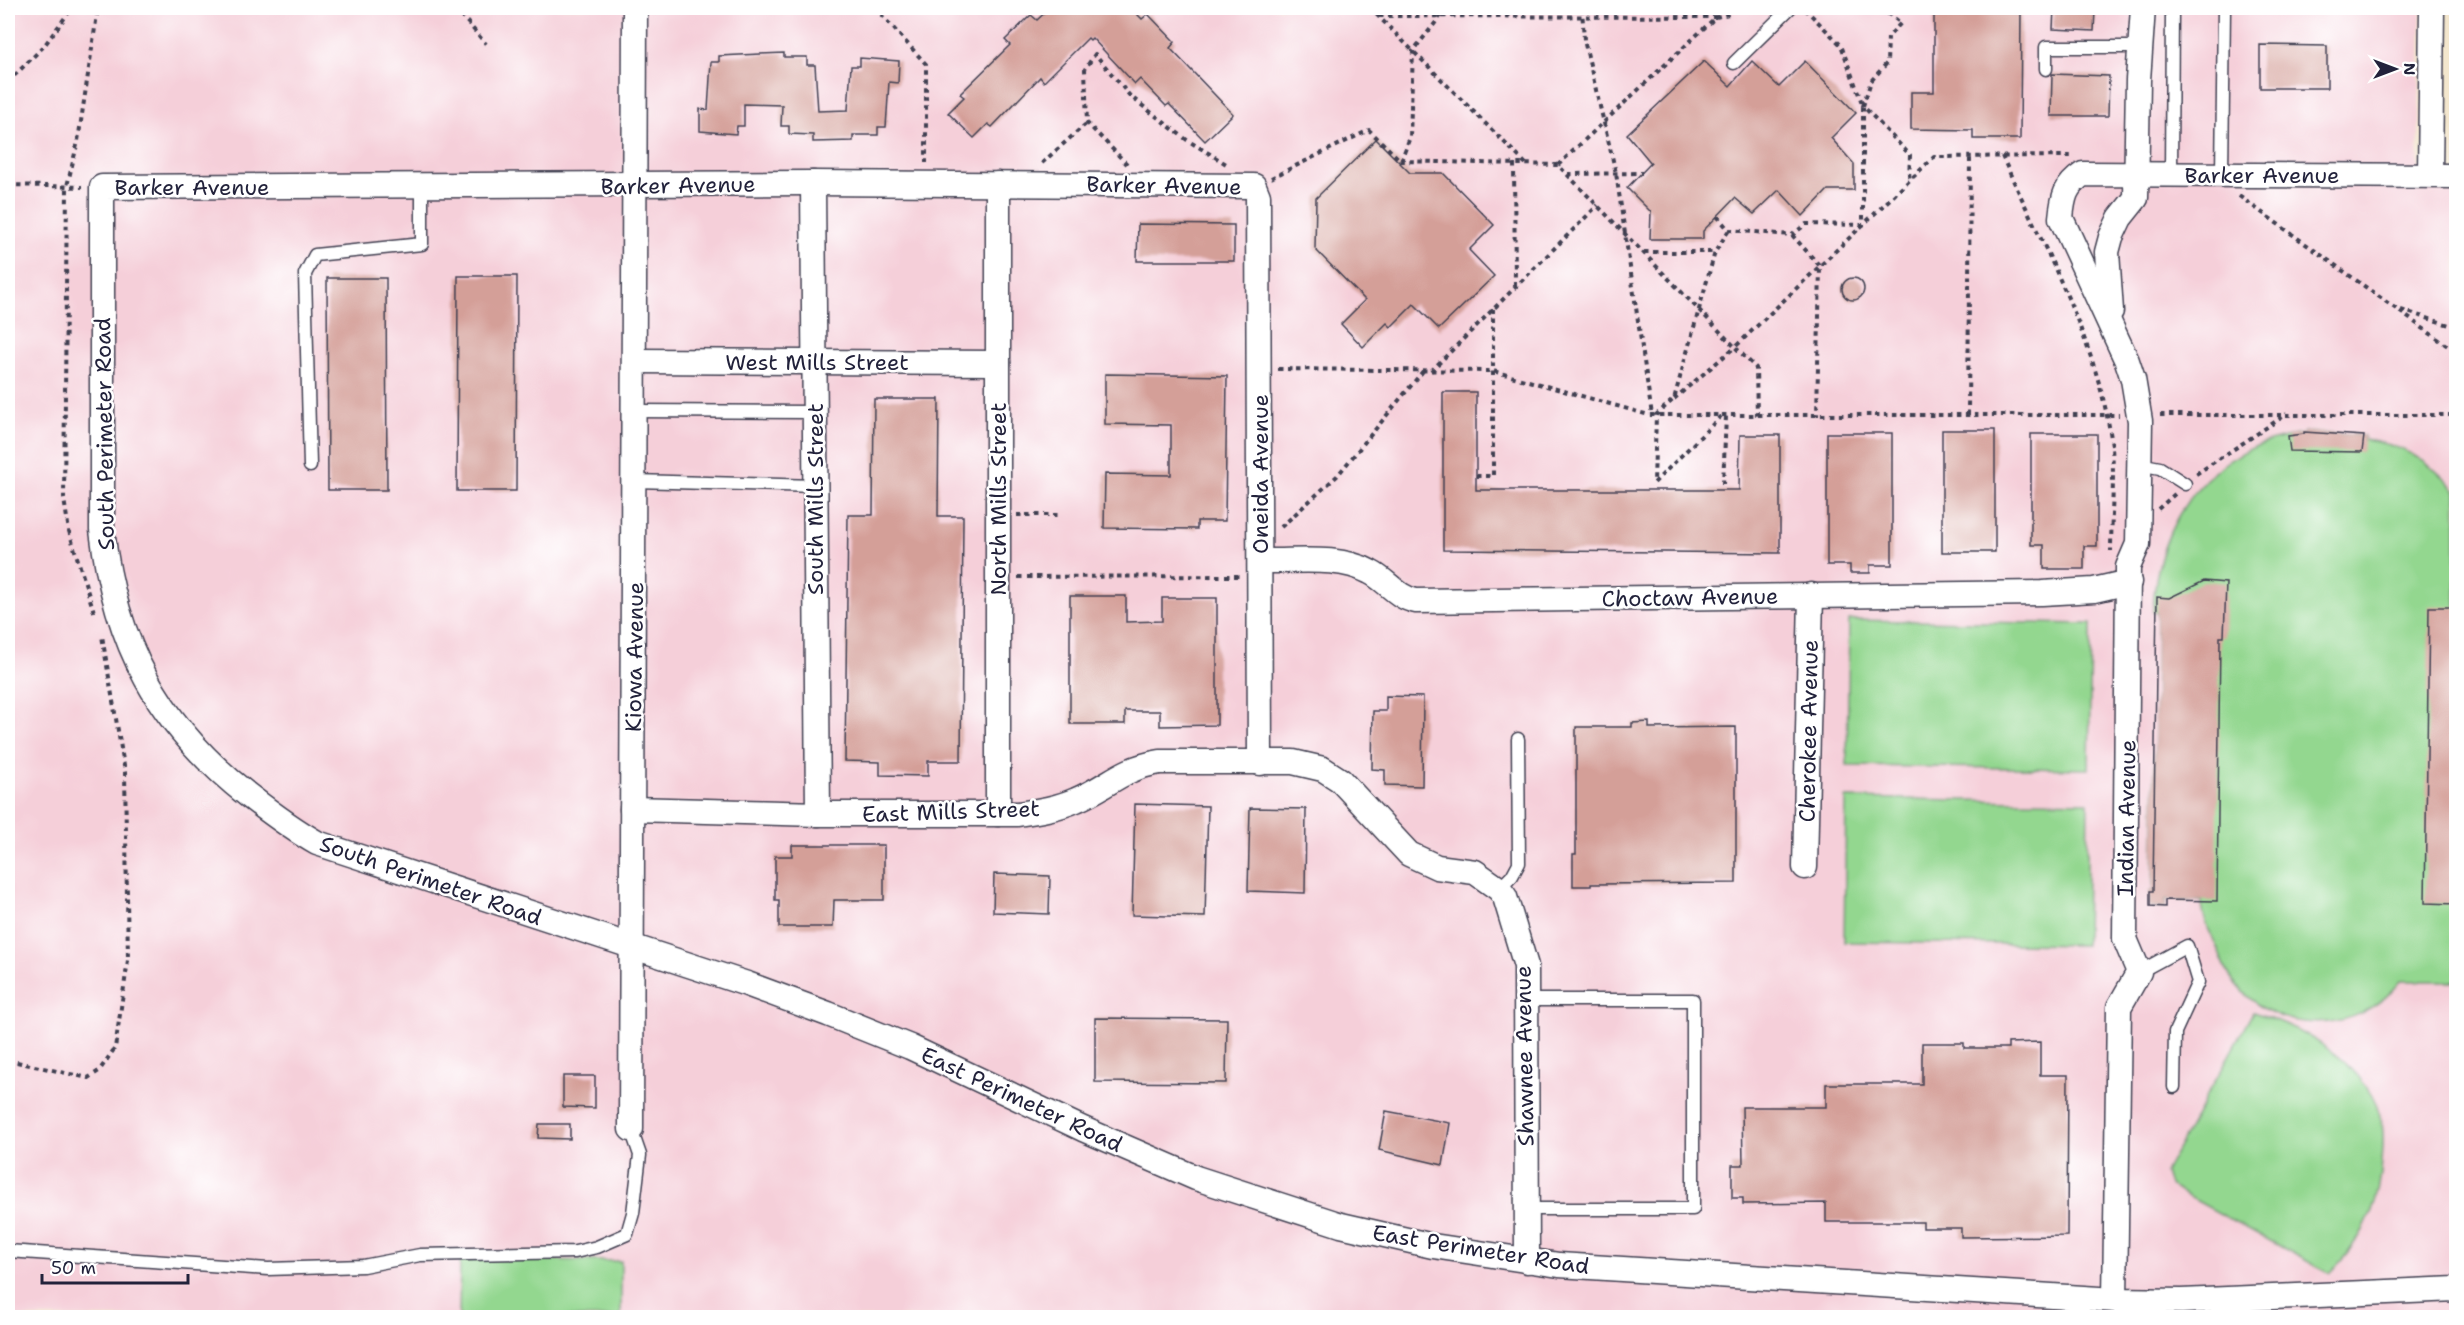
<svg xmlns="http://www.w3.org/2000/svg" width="2464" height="1325" viewBox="0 0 2464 1325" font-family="'Shantell Sans',sans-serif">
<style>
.built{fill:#f5cfd9}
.green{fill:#93d78f;stroke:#5a7c65;stroke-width:1.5}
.building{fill:#d49f98}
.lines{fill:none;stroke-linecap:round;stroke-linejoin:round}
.lane-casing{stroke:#413f51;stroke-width:15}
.street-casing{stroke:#413f51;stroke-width:27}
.path{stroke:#413f51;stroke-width:4;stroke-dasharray:4.5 4.5;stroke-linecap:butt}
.lane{stroke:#fff;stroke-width:12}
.street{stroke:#fff;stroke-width:24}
.labels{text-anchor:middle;stroke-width:5;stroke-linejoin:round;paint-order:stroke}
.street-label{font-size:22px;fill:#22223b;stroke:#fff}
</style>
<rect width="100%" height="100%" fill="#fff"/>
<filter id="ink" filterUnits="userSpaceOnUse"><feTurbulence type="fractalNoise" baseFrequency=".0167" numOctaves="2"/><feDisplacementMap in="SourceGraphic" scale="12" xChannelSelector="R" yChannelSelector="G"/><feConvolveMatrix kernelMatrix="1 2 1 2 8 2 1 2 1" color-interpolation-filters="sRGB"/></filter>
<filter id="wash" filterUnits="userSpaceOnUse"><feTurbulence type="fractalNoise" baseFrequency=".008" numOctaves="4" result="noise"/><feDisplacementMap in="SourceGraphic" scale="24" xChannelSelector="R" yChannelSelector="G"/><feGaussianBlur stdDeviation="1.35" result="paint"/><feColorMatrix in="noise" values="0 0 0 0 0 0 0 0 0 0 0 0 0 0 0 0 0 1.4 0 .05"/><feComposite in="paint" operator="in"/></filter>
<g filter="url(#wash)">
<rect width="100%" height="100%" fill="#f3e6cd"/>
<!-- built -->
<polygon class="built" points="8,8 2421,8 2418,186 2456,187 2456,1317 8,1317"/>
<!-- green -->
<g class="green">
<path d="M2304,432L2364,436V440C2402,443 2432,463 2456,491V981H2401C2359,1035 2277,1038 2234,982C2225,970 2221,957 2216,945C2209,931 2202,916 2202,901L2166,900L2165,907L2150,906V891L2153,890L2157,613L2153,612C2155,520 2211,444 2304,434Z"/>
<polygon points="1849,620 2091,624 2089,769 1847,766"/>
<polygon points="1846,798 2088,802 2086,945 1844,942"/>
<path d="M2253,1012C2303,1027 2372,1067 2382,1124C2385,1140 2382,1158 2381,1174C2377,1212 2357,1248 2329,1273L2169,1186L2165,1172Z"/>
<polygon points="460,1259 621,1261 621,1317 459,1318"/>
</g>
<g id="blocks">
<!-- building -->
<g class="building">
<polygon points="1050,8 1131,8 1142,19 1148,14 1175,42 1170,48 1233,114 1205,141 1169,104 1166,106 1140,79 1135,84 1092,38 1090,40 1088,38 1044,82 1040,77 992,127 988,124 974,138 948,113 964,97 960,94 1010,45 1005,40 1031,15 1037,20"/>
<polygon points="1934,8 2021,8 2020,139 1973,139 1973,130 1911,129 1911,92 1934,92"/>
<polygon points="2054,8 2095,10 2094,31 2053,29"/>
<polygon points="2260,45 2327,46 2327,88 2260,88"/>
<polygon points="784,53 784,57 807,57 807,65 815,65 818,111 848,110 851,66 860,66 860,58 899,61 898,83 889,82 886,127 878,127 878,135 853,135 853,141 813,142 813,135 789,134 789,126 781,126 782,105 744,104 744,126 737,126 736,134 700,131 700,109 708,110 711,62 719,62 719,56"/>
<polygon points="1704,61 1730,86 1752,61 1779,87 1805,61 1856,113 1831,138 1854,164 1854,190 1828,190 1803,216 1779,190 1754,214 1735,198 1703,231 1703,239 1650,239 1651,212 1627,188 1651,163 1627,134"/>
<polygon points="2052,74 2109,76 2108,116 2051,116"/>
<polygon points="1376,139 1410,173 1443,173 1494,225 1469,250 1494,276 1439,329 1414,304 1391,327 1387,323 1363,347 1341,324 1365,300 1315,249 1316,198"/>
<polygon points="1138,224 1234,225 1234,261 1137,261"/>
<polygon points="458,276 517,276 516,491 457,491"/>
<polygon points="327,278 386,278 387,490 328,490"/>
<circle cx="1853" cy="289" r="11"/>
<polygon points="1105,374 1227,376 1225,521 1197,521 1197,529 1104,528 1105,474 1171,475 1171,425 1105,424"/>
<polygon points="1443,392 1476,392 1476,490 1739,490 1740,435 1780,435 1780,553 1443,550"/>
<polygon points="874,399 939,399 938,516 963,516 961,761 928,761 928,776 880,775 880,762 845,761 848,515 873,515"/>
<rect x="1942" y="430" width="53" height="122"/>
<polygon points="2304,432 2364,436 2362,452 2290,451 2288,436 2304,434"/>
<polygon points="1827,433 1892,433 1892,565 1870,565 1870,573 1850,573 1850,565 1827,565"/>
<polygon points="2031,434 2097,434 2097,546 2084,546 2084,569 2044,569 2044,545 2031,545"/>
<polygon points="2204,581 2226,583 2224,637 2220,637 2217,901 2165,900 2165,907 2150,906 2150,891 2153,891 2157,597 2169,598"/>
<polygon points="1070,596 1126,596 1126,622 1162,621 1162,598 1217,598 1217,725 1160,726 1160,711 1125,711 1125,724 1070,724"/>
<polygon points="2429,607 2457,607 2457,904 2425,903"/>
<polygon points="1386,696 1423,697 1422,786 1385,785 1385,770 1372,769 1373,711 1386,711"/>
<polygon points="1649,722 1649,728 1736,727 1736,883 1591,884 1591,886 1573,886 1573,854 1576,854 1576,727 1632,727 1632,723"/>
<polygon points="1135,804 1208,806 1205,917 1132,915"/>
<polygon points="1250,808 1306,809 1305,893 1248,891"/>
<polygon points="792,845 884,845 884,900 834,900 833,927 779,927 779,900 775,900 775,856 792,856"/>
<polygon points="994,874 1050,876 1049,914 993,912"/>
<polygon points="1095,1018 1227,1019 1226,1083 1095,1082"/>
<polygon points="2040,1042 2040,1075 2068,1075 2067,1236 1961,1237 1961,1228 1923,1228 1923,1222 1826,1222 1826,1203 1743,1204 1743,1198 1732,1198 1732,1165 1743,1165 1742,1107 1826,1107 1826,1084 1922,1084 1922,1043 1964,1043 1964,1048 2008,1048 2008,1043"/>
<polygon points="563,1076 595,1076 595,1108 563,1107"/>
<polygon points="1386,1111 1450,1123 1443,1165 1379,1150"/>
<polygon points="539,1124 570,1124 570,1139 538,1138"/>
</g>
</g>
</g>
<g filter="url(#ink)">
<use href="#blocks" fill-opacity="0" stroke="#413f51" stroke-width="1.5"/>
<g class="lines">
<!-- lane casing -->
<g class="lane-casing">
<g id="lane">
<polyline points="1734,63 1790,8"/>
<polyline points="2046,69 2046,47 2140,47"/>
<polyline points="2171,174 2172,8"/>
<polyline points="2222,174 2224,8"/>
<polyline points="635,411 814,412"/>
<polyline points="2139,464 2160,468 2185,484"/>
<polyline points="310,466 305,274 315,255 422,244 422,186"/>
<polyline points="635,481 815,486"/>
<polyline points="1499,889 1512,876 1519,863 1518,739"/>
<polyline points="2139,972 2187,946 2198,982 2175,1032 2174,1087"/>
<polyline points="1526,1000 1693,1000 1693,1209 1527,1209"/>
<polyline points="8,1251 268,1269 363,1266 420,1255 575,1252 597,1247 627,1234 633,1213 640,1155 631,1129"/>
</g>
</g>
<!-- street casing -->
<g class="street-casing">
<g id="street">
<polyline points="2430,175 2432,8"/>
<polyline points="813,183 818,814"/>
<polyline points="2111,311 2107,252 2111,237 2120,218 2136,198 2138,80 2143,8"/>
<polyline points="635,361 998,363"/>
<path d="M1261,561C1296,562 1338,555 1370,572C1388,581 1396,597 1416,601L2042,593L2094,590L2129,582"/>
<path d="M1260,763L1258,196L1254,186L813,183L102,187V530C115,643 158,725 249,796C271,813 292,829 317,843L747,984L828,1014L910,1047L1083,1129L1196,1178L1341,1225L1433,1246L1559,1265L2115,1300L2182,1301L2456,1289"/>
<path d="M632,809L818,814H1018C1038,811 1058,808 1076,800C1110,786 1119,769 1160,762H1293L1323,769L1340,780L1409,854L1437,867L1475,872L1499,889L1505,897L1526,966L1527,1261"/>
<polyline points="998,814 998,184"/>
<polyline points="1805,867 1811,595"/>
<polyline points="631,1129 635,8"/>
<path d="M2115,1300L2119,1007L2139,972L2125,939L2128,567L2138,544L2140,421L2133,379L2127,361L2061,218C2063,197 2065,186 2083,174L2456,176"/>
</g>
</g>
<!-- path -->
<g class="path">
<polyline points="455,8 486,44"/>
<polyline points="875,8 926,64 926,163"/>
<polyline points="1370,8 1526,164"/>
<polyline points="1582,8 1584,40 1616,173 1652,415"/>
<polyline points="1880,8 1901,23 1888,37 1887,63 1871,81 1863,106 1910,155 1909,180"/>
<polyline points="656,10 823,8"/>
<polyline points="1379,16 1716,17"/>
<polyline points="8,82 44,46 72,8"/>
<path d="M2002,156C2042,245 2094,335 2110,432C2116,465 2111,517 2111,551"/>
<polyline points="1401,161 1410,137 1413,51 1447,8"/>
<polyline points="1042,163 1087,123"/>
<polyline points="1127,164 1087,123 1085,69 1095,54 1130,96 1187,140 1228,165"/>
<polyline points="1514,164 1515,287"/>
<polyline points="1558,165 1716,17 1729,14 1736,8"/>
<polyline points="1568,174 1642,173"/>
<polyline points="1271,178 1369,130 1401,161 1558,165 1735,347 1934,157 2072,156"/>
<polyline points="8,185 82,187"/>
<polyline points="2239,196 2456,352"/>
<polyline points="1717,216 1729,230 1792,235 1806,224 1863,225 1863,106 1841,45 1804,8"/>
<polyline points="1792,235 1820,266 1817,416"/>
<polyline points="1644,252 1714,252"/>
<polyline points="2401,310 2456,327"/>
<polyline points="1278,369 1493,371 1649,415 2119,415"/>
<polyline points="1431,371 1598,205"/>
<polyline points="1674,399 1735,347 1756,368 1757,416"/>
<polyline points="1968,415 1970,157"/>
<polyline points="2160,415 2456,415"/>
<polyline points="1721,416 1654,483 1656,415 1674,399 1715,252 1729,230"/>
<polyline points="2196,474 2287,414"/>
<polyline points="1476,476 1493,476 1493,309"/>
<polyline points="1723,484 1726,416"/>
<polyline points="2158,509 2175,494"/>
<polyline points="1017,515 1060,515"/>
<polyline points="1281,527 1337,476 1423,371"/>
<polyline points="1018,577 1239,576"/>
<polyline points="94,612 69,531 64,499 67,186 78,141 98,8"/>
<polyline points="8,1060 88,1078 99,1071 115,1048 128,960 125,772 102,636"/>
</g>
<!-- lane -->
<use href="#lane" class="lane"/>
<!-- street -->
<use href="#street" class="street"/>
</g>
</g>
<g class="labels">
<!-- street labels -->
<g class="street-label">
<text x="2262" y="183">Barker Avenue</text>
<text transform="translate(678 185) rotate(-1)" y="8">Barker Avenue</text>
<text transform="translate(1164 185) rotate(1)" y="8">Barker Avenue</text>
<text x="192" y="195">Barker Avenue</text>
<text x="817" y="370">West Mills Street</text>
<text transform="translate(104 434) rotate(-91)" y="8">South Perimeter Road</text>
<text transform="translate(1260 474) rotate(-90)" y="8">Oneida Avenue</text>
<text transform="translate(815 499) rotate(-90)" y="8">South Mills Street</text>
<text transform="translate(998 499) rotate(-90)" y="8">North Mills Street</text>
<text transform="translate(1690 597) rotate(-1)" y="8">Choctaw Avenue</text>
<text transform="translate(634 657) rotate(-89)" y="8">Kiowa Avenue</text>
<text transform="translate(1808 731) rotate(-89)" y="8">Cherokee Avenue</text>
<text transform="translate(951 811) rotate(-2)" y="8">East Mills Street</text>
<text transform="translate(2126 818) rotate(-89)" y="8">Indian Avenue</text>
<text transform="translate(431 880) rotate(19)" y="8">South Perimeter Road</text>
<text transform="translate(1524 1056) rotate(-91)" y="8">Shawnee Avenue</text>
<text transform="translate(1022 1099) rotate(25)" y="8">East Perimeter Road</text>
<text transform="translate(1481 1249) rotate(9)" y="8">East Perimeter Road</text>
</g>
</g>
<!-- margin -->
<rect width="2464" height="1325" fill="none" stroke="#fff" stroke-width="30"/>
<!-- north arrow -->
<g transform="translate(2395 69) rotate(90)" stroke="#ffffff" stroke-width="4.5" paint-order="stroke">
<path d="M0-4.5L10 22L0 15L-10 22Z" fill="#22223b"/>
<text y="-9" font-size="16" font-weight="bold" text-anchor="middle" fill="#22223b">N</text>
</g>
<!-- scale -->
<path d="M42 1274v9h146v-9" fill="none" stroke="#22223b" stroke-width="3"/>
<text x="51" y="1274" font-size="18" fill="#22223b" stroke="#ffffff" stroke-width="4.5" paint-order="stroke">50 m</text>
</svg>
